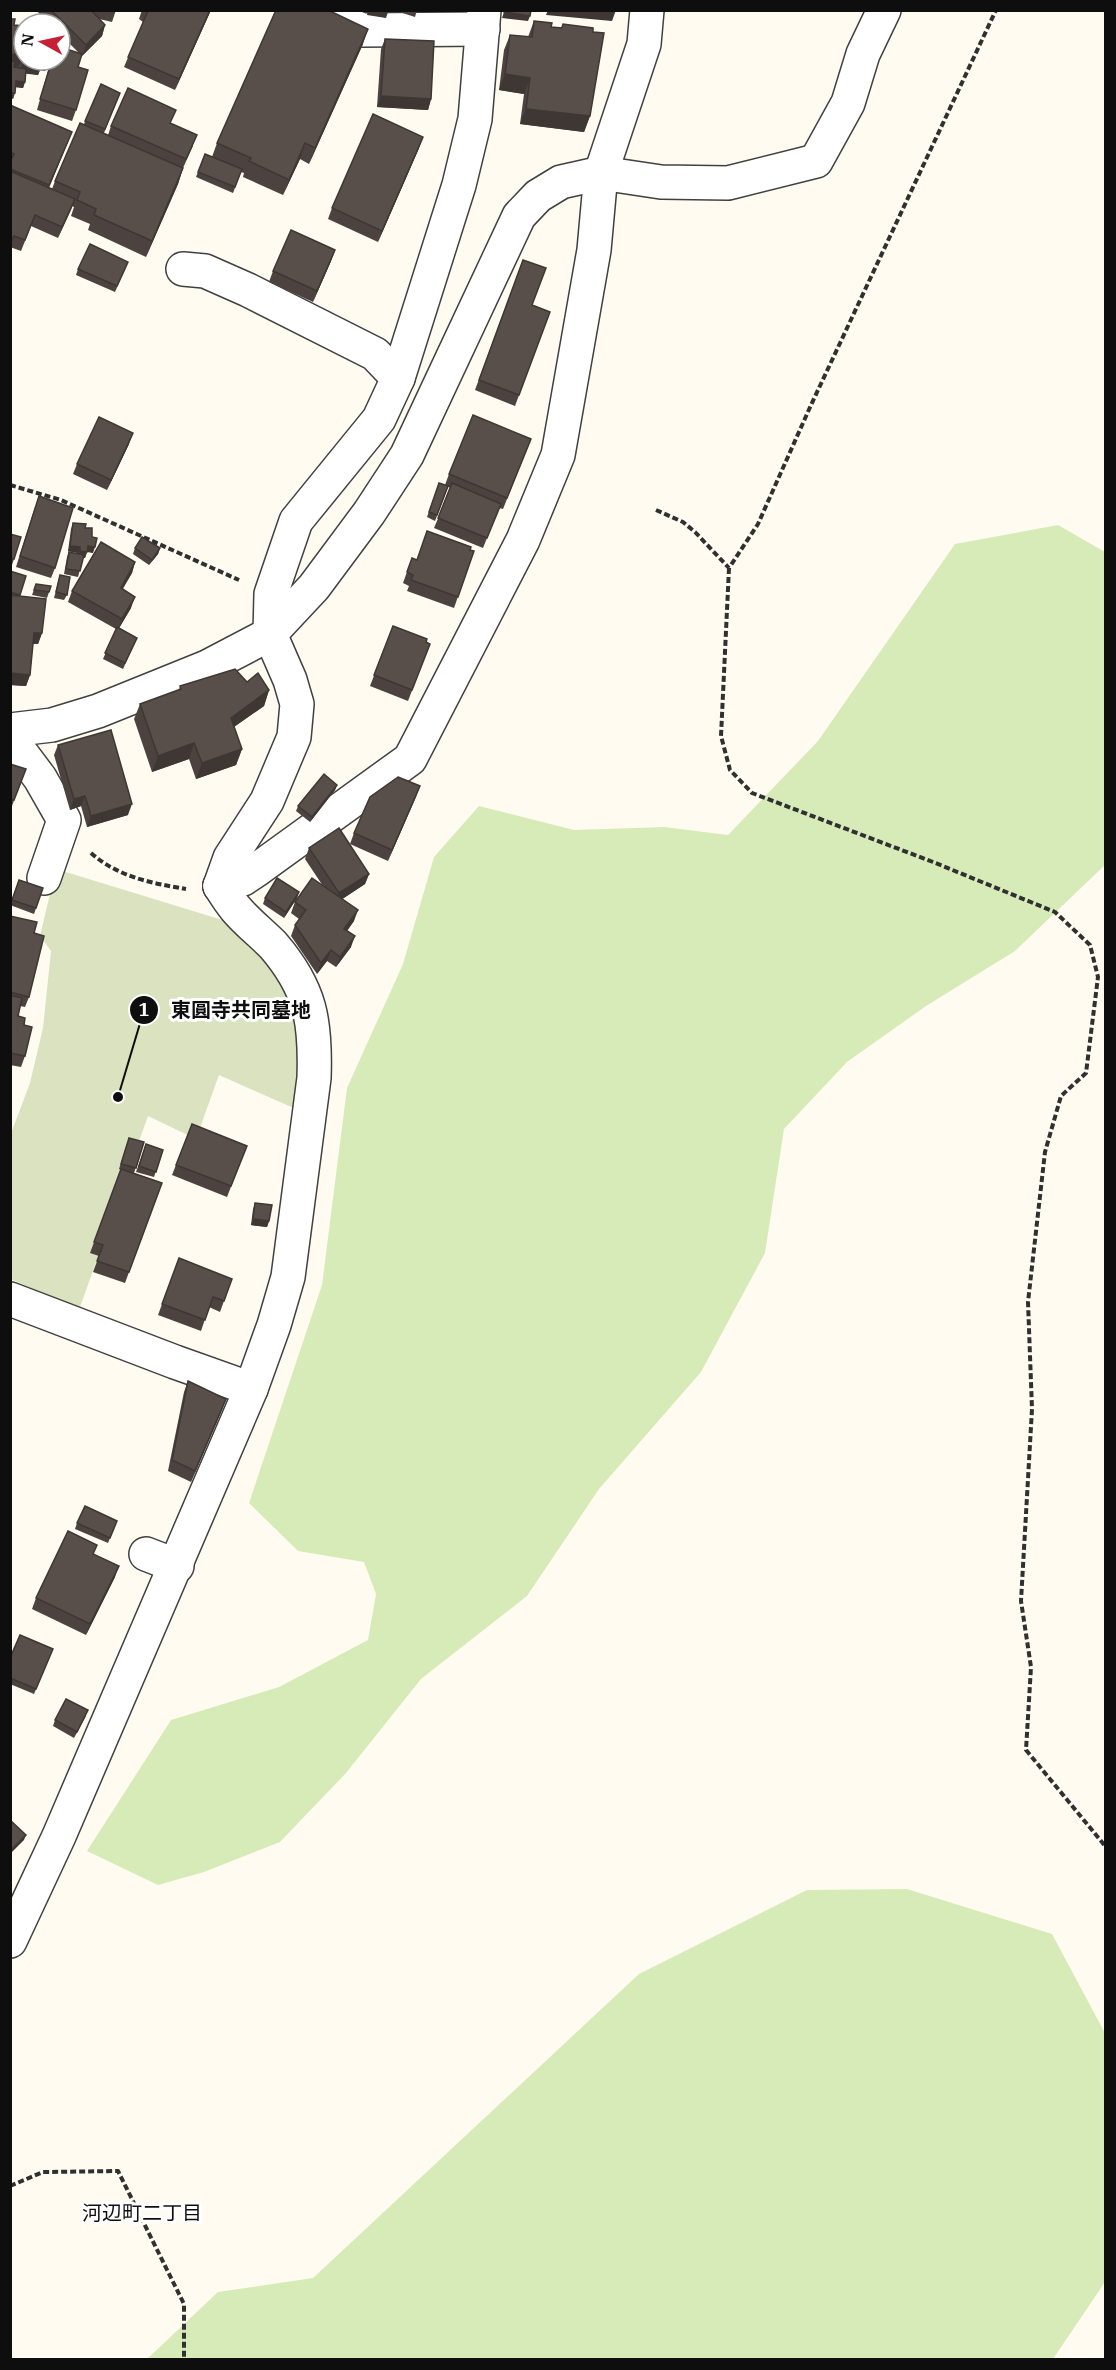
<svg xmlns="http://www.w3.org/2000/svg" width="1116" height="2370" viewBox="0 0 1116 2370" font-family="'IBM Plex Serif','Noto Sans JP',serif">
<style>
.green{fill:#d7ebb8}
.cemetery{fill:#dae2bf}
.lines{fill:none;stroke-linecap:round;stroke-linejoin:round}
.minor-casing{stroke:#414141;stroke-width:36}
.path{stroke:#303030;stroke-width:4;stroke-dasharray:6 3;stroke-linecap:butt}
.minor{stroke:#fff;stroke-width:33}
.wall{fill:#4c4340}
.shaded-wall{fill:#3e3734}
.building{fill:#584e4a;stroke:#3e3734;stroke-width:1.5}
.labels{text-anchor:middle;stroke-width:6;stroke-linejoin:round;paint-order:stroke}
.neighbourhood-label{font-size:20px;fill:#0e0e0e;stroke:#fff}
.leader{fill:none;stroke:#0e0e0e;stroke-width:2}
.callout-dot{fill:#0e0e0e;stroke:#fff;stroke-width:2}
.mark-label{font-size:18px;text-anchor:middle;font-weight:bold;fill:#fff}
.callout-label{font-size:20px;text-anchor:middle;font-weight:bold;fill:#0e0e0e;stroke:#fff;stroke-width:6;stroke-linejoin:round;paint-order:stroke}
</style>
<rect width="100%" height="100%" fill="#fffbf0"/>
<!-- green -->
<g class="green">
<polygon points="1058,525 1105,552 1105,865 1015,951 926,1006 847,1062 784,1129 765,1253 701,1372 599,1489 527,1596 421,1679 346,1773 280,1842 204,1872 158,1885 87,1851 171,1720 279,1687 368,1640 376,1594 364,1562 298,1551 249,1503 322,1285 347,1088 403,964 434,857 479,806 574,830 664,827 728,835 818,741 955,544"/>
<polygon points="907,1889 1052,1934 1106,2035 1105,2282 1053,2359 147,2359 218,2292 313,2278 639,1974 807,1890"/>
</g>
<!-- cemetery -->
<polygon class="cemetery" points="56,869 229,922 290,987 303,1022 298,1110 219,1075 196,1139 148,1116 79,1310 11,1279 10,1136 30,1083 43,1028 51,951 40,936"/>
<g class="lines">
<!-- minor casing -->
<g class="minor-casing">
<g id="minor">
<polyline points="315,10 362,30 483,29"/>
<polyline points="183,269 205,271 248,290 375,354 398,378"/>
<polyline points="10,730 52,725 98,711 207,667 270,634 314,587 369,513 407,455 519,216 538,196 561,182 601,173 661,182 728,183 816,161 848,103 863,54 884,10"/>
<polyline points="10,738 40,778 64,820 44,878"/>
<polyline points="220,886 243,879 258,869 410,759 523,540 558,455 594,250 601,173 644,44 647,10"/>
<polyline points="220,886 230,858 267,801 294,737 297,704 290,680 270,634 271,594 296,521 379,419 398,378 459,185 475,119 484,10"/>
<polyline points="10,1299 175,1362 251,1389"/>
<polyline points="146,1554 177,1566"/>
<path d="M10,1941L59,1836L251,1389L274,1325L288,1277L314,1078C316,1022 311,989 273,945C261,933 247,922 236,909C230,902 225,894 220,886"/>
</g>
</g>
<!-- path -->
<g class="path">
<polyline points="10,485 61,500 239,580"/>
<polyline points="656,510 683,522 695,532 729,568 758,524 811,405 996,10"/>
<polyline points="729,568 721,736 730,770 752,793 933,862 1055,912 1090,945 1098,977 1086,1073 1061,1096 1045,1152 1028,1302 1032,1409 1021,1601 1031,1667 1026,1750 1106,1847"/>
<path d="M91,853C118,877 151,883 186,889"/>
<polyline points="10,2186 43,2172 118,2171 184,2304 184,2360"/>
</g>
<!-- minor -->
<use href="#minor" class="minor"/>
</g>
<!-- wall -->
<g class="wall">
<polygon points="36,10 91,10 92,12 93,10 116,10 112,22 99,19 105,25 102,36 82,56 81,55 78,67 76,110 72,121 37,110 51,60 60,60 79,53 60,34 60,24 49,24"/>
<polygon points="142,10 211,10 175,90 124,67 143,22 139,19"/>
<polygon points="393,10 417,10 415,17"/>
<polygon points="534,21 551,27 561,28 563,24 590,116 584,132 520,124 524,94 499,90 504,50 510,35 528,37"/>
<polygon points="14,25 45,71 40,70 38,75 26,73 25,82 23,88 16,87 13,99"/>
<polygon points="385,39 431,99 428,110 377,107 381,49"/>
<polygon points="363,44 309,164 300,159 283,195 243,177 244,173 241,172 233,193 196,177 205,154 212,157 217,143"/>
<polygon points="101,84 120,93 104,133 108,135 111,126 171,123 193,146 183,168 178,184 146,257 88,230 90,224 71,216 74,207 72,206 58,238 31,226 21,251 10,247 10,105 72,132 49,188 52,189 55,181 84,124"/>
<polygon points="419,148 378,242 328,219 332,208"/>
<polygon points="523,260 532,305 550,312 515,406 475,390"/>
<polygon points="331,261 313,302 269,282 273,271"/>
<polygon points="126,267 115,292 76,275 78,269"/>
<polygon points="531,439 503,509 499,508 483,548 434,528 451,488 448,487 435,521 427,517 439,483 445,485 449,474"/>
<polygon points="129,444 107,490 73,474 77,464"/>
<polygon points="35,507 55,568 51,578 16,567"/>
<polygon points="73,523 85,528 92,537 93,553 87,552 85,558 83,558 78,577 64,574 67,557 69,552 78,554 78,553 68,551 71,529"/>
<polygon points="10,534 14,559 12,565 10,564"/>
<polygon points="135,548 160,548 158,554 149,565 133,554"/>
<polygon points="470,550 474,551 454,608 407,591 409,586 403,583 412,558 417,560"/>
<polygon points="135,562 132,573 122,589 131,608 119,628 137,638 123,669 103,659 116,629 68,602 72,591"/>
<polygon points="10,571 20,595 19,596 42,633 38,644 33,644 30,675 26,686 10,685"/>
<polygon points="60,575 67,595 64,600 54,598"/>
<polygon points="36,584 49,592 47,598 32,595"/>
<polygon points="393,626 430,644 408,701 370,686"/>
<polygon points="247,682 269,690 264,706 234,727 242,749 236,765 196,779 189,759 152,772 134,719 140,704 179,690 180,686"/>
<polygon points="58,745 128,815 87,827 81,806 70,810 54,755"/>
<polygon points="10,764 26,769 12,806 10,805"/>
<polygon points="337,785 335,790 310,822 296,811 298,806"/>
<polygon points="420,786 388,861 350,844 354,833"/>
<polygon points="309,848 369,874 365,884 342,899 354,921 347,931 351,947 336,967 327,961 317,974 291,936 295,925 299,919 291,913 295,902 323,886 305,859"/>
<polygon points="19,880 43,888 34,914 10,905"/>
<polygon points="299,892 297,898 284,918 263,904 265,898"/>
<polygon points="10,916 34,933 29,997 25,1007 20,1006 18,1016 24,1025 25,1056 21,1067 10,1065"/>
<polygon points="192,1124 247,1146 227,1197 172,1175"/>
<polygon points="144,1142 134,1173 162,1183 125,1283 93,1272 99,1256 90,1253 121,1170 119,1169 127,1144"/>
<polygon points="146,1144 163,1150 154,1177 136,1172"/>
<polygon points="255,1203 269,1221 267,1227 251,1225 253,1209"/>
<polygon points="179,1258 232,1279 220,1312 209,1307 201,1331 158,1315"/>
<polygon points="188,1381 226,1399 191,1482 168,1471 184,1392"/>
<polygon points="77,1523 115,1526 108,1543 75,1529"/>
<polygon points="94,1554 115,1577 86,1635 32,1609 36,1598"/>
<polygon points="53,1649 34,1694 10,1684 10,1658"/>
<polygon points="86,1716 74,1738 53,1726 55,1720"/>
</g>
<!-- shaded-wall -->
<g class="shaded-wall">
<polygon points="210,10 211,10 175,90 179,79"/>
<polygon points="368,10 375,10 388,12 386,18 367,15"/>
<polygon points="548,10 616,10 612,21 546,15"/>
<polygon points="504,12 530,16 528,21 502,18"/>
<polygon points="105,25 102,36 82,56 86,45"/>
<polygon points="368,29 363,44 309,164 315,148"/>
<polygon points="10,54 23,55 19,66 10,65"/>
<polygon points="42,60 49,60 45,71 40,70 38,75 19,73 23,62"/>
<polygon points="505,74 530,78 524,94 499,90"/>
<polygon points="16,81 25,82 23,88 14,87"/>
<polygon points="10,93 15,93 13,99 10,98"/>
<polygon points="381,96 431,99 428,110 377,107"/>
<polygon points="526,109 590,116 584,132 520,124"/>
<polygon points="72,132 68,142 45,196 49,185"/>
<polygon points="423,137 419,148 378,242 382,231"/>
<polygon points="305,143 300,159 283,195 289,180"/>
<polygon points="183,168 178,184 146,257 152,241"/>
<polygon points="75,199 71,210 58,238 62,227"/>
<polygon points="335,250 331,261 313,302 317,291"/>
<polygon points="133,433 129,444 107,490 111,480"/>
<polygon points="70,546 80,547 78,553 68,551"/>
<polygon points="88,546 95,547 93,553 86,551"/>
<polygon points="160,548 158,554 149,565 152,560"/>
<polygon points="80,551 87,552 85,558 78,557"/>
<polygon points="135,562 132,573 117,599 121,588"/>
<polygon points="135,597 131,608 118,630 122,619"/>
<polygon points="34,633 42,633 38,644 30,643"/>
<polygon points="10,673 30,675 26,686 10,685"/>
<polygon points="269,690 264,706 225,733 231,718"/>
<polygon points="194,743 189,759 152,772 158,756"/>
<polygon points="242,749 236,765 196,779 202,763"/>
<polygon points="337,785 335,790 310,822 312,817"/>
<polygon points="420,786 416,797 388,861 392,850"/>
<polygon points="85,796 81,806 70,810 74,799"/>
<polygon points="132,804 128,815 87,827 91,816"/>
<polygon points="369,874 365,884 335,904 339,893"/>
<polygon points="299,892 297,898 284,918 286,912"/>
<polygon points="358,910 354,921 340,940 344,929"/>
<polygon points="355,936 351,947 336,967 340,957"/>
<polygon points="331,950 327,961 317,974 321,963"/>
<polygon points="253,1219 269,1221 267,1227 251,1225"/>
<polygon points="226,1399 222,1410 191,1482 195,1471"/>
<polygon points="119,1566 115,1577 86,1635 90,1624"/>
<polygon points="26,1835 24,1840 10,1854 11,1850"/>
</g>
<!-- building -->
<g class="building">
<polygon points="51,10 91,10 105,25 86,45"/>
<polygon points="147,10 210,10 179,79 128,57 148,11"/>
<polygon points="276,10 328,10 368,29 315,148 305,143 289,180 249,161 251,158 217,143"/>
<polygon points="375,10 389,10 388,12"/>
<polygon points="505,10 531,10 530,16 504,12"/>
<polygon points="10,19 15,19 14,25 24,26 24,60 43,60 42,64 23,62 23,55 10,54"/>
<polygon points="534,21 552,23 551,27 562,28 563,24 593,28 593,32 604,33 590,116 526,109 530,78 505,74 510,35 532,37"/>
<polygon points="385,39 434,41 431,99 381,96"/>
<polygon points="60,47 82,54 78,67 88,70 76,110 40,99 52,60 60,60"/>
<polygon points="10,61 15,62 14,67 26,69 25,82 16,81 15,93 10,93"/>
<polygon points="101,84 120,93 105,129 85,121"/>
<polygon points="128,88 176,110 170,123 197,135 186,159 111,126"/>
<polygon points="10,105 72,132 49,185 10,169 10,162 14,154 10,152"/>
<polygon points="373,114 423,137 382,231 332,208"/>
<polygon points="80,123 183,168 152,241 94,215 96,209 77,200 80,192 55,181"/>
<polygon points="205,154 242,169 235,187 198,172"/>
<polygon points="10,171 75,199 62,227 35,215 25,240 14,236 10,244"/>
<polygon points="291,230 335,250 317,291 273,271"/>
<polygon points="90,244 128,262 117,286 78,269"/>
<polygon points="523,260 546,268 532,305 550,312 519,395 479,380"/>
<polygon points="473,415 531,439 507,498 449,474"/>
<polygon points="99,417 133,433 111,480 77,464"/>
<polygon points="439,483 448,486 437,515 429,512"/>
<polygon points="452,483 501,504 487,538 438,518"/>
<polygon points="39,496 73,508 55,568 20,556"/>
<polygon points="73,523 86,524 85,528 92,528 92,537 97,538 95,547 88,546 87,552 80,551 80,547 70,546"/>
<polygon points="427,531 471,547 470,550 474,551 458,597 411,580 413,575 407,572 412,558 417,560"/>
<polygon points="10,534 21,537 14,559 10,558"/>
<polygon points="142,537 160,548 152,560 135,548"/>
<polygon points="101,542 135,562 121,588 135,597 122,619 72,591"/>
<polygon points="69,552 84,555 80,571 66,569"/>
<polygon points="10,571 26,576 20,595 10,592"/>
<polygon points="60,575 70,577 67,595 56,592"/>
<polygon points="36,584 51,586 49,592 34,590"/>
<polygon points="10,595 46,599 42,633 34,633 30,675 10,673"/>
<polygon points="393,626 427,639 426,642 430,644 412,690 374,675"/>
<polygon points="117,627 137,638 125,663 105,653"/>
<polygon points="235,669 247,682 258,673 269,690 231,718 242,749 202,763 194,743 158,756 140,704 181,689 180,686"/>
<polygon points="111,730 132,804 91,816 85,796 74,799 58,745"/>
<polygon points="10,764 26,769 14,800 10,799"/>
<polygon points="324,774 337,785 312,817 298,806"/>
<polygon points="398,777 420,786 392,850 354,833 370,797"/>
<polygon points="339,828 369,874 339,893 309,848"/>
<polygon points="277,878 299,892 286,912 265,898"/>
<polygon points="312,878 358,910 344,929 355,936 340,957 331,950 321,963 295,925 306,910 295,902"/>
<polygon points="19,880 43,888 36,908 12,900"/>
<polygon points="10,916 37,922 34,933 44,936 29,997 10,992"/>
<polygon points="10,995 22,998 18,1016 25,1018 24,1025 32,1027 25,1056 10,1053"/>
<polygon points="192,1124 247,1146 231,1186 176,1165"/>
<polygon points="129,1138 144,1142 136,1168 121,1164"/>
<polygon points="146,1144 163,1150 156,1172 139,1166"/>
<polygon points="121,1169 162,1183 129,1272 97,1261 103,1245 94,1242"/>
<polygon points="255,1203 272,1205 269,1221 253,1219"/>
<polygon points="179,1258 232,1279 224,1301 213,1297 205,1320 162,1304"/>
<polygon points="188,1381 226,1399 195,1471 172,1460"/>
<polygon points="85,1506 117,1521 110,1538 77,1523"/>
<polygon points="68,1531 97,1545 93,1554 119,1566 90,1624 36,1598"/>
<polygon points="20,1635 53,1649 36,1689 10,1678 10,1658"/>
<polygon points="66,1699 88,1710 77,1732 55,1720"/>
<polygon points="10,1820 26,1835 11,1850 10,1849"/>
</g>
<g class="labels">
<!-- neighbourhood labels -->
<g class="neighbourhood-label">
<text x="142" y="2220">河辺町二丁目</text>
</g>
</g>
<!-- callouts -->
<path class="leader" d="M118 1097L144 1010"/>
<g class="callout-dot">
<circle cx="118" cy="1097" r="6"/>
<circle cx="144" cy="1010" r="15"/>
</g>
<g class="mark-label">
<text x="144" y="1016">1</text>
</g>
<g class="callout-label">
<text x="241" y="1017">東圓寺共同墓地</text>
</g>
<!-- border -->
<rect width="1116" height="2370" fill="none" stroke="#0e0e0e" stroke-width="24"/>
<!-- north arrow -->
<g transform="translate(42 42) rotate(278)"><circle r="28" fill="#ffffff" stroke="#9f9f9f" stroke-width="1.5"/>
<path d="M0-4.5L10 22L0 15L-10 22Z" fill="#c52036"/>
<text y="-9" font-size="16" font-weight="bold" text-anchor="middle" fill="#0e0e0e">N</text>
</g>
</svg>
